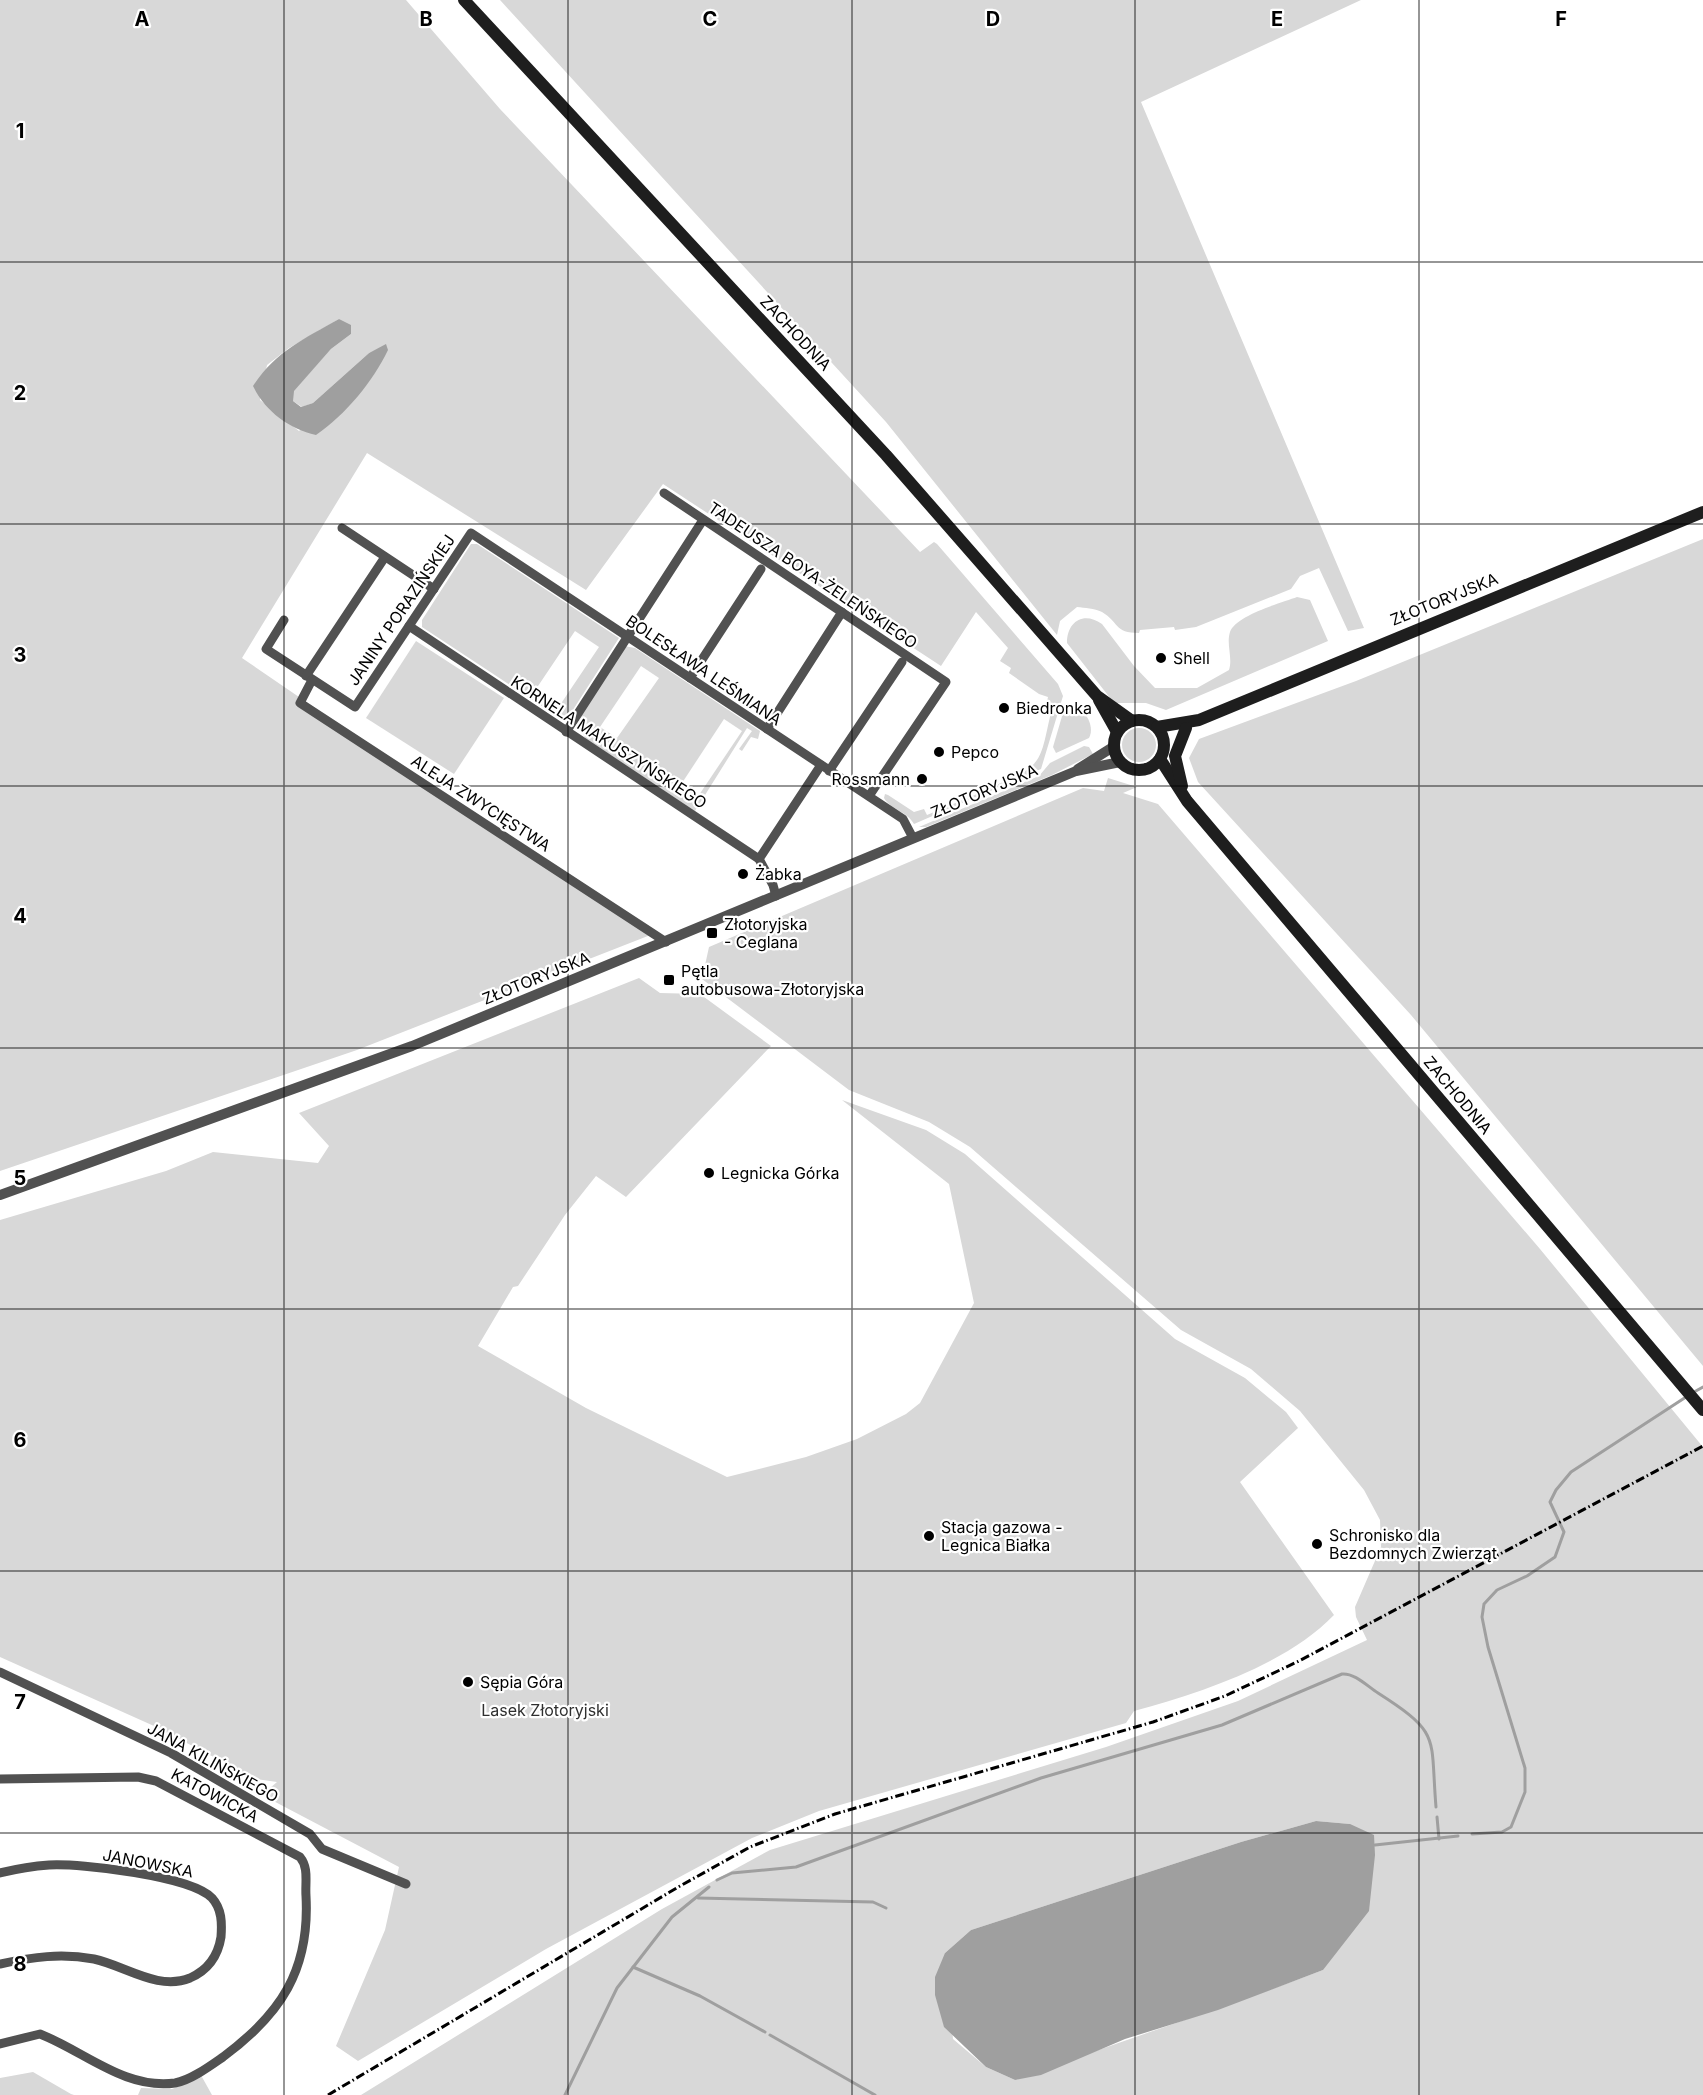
<svg xmlns="http://www.w3.org/2000/svg" width="1703" height="2095" viewBox="0 0 1703 2095" font-family="Inter,sans-serif">
<style>
.green{fill:#d8d8d8;fill-rule:evenodd}
.water{fill:#9f9f9f}
.lines{fill:none;stroke-linecap:round;stroke-linejoin:round}
.stream{stroke:#9f9f9f;stroke-width:3}
.minor{stroke:#515151;stroke-width:9}
.tertiary{stroke:#515151;stroke-width:10}
.secondary{stroke:#1e1e1e;stroke-width:12}
.rail{stroke:#000;stroke-width:3;stroke-dasharray:9 3 1.5 3;stroke-linecap:butt}
.grid{fill:none;stroke:#000;stroke-width:1.5;stroke-opacity:0.55}
.poi-dot{fill:#000;stroke:#fff;stroke-width:2}
.labels{text-anchor:middle;stroke-width:4.5;stroke-linejoin:round;paint-order:stroke}
.street-label{font-size:16px;fill:#000;stroke:#fff}
.poi-label{font-size:16px;fill:#000;stroke:#fff;text-anchor:start}
.park-label{font-size:16px;fill:#2f2f2f;stroke:#fff}
.grid-label{font-size:20px;text-anchor:middle;font-weight:bold;fill:#000;stroke:#fff;stroke-width:4.5;stroke-linejoin:round;paint-order:stroke}
</style>
<rect width="100%" height="100%" fill="#fff"/>
<!-- green -->
<g class="green">
<path d="M0,0H406L500,109L920,552L934,542L937,544L1058,684L1063,696L1041,769L914,824C907,811 891,810 884,798L885,794L888,795L914,812L924,809L927,815L984,791L982,784L989,781L992,787C1046,764 1039,763 1052,708L1046,706L1048,697L1039,694L1009,673L1011,668L1000,661L1008,648L976,612L941,666L663,484L586,590L367,453L242,658L454,803L653,934L357,1050L0,1171ZM339,319L351,334L331,349L293,391V401L302,407L313,403L369,353L386,345L299,431L260,400L267,365L289,348Z"/>
<path d="M500,0H1361L1141,102L1364,628L1348,631L1319,568L1300,576L1291,589L1196,627L1175,630L1174,627L1140,630L1139,633C1114,633 1119,622 1102,612C1094,608 1085,608 1077,607L1060,621L1057,635L886,422Z"/>
<polygon points="1703,539 1703,1366 1411,1015 1198,782 1189,758 1199,739 1356,681"/>
<path d="M471,544H477L619,638L569,716L560,718L422,627V620ZM575,631L599,647L558,708L534,692Z"/>
<path d="M1297,597L1310,600L1328,641L1166,710L1146,703H1114L1067,643C1067,621 1084,611 1102,624L1134,666L1155,688H1197L1229,670C1233,658 1226,644 1230,632C1236,615 1281,603 1297,597Z"/>
<polygon points="416,641 504,698 454,774 366,718"/>
<path d="M624,646L635,648L760,731L758,739L751,737L742,751L739,749L752,731L747,728L695,811L586,739L575,721ZM641,666L659,678L617,738L600,727ZM724,719L742,731L699,795L682,783Z"/>
<path d="M1069,703C1083,706 1096,725 1089,738L1056,753L1053,747L1065,706Z"/>
<circle cx="1139" cy="745" r="17"/>
<polygon points="1084,746 1089,747 1093,754 1052,775 926,827 919,827 1039,776 1050,763"/>
<path d="M1108,778L1137,787L1123,793L1158,804L1540,1249L1703,1447V2095H361L662,1909L770,1850L1106,1747L1238,1701L1367,1640L1356,1617L1355,1607L1381,1547L1380,1520L1364,1490L1300,1411L1251,1369L1181,1330L970,1147L929,1122L849,1090L702,979L709,947L1083,788L1104,791ZM1316,1821L1350,1824L1323,1970C1221,2009 1117,2042 1015,2080L986,2067L953,2039L945,1953L971,1930L1241,1842Z"/>
<path d="M639,978L660,993L700,994L771,1046L626,1197L596,1176L565,1215L518,1286L513,1287L478,1346L586,1408L727,1477L806,1457L857,1439L906,1414L920,1403L974,1303L949,1184L842,1100L926,1130L965,1154L1175,1339L1245,1378L1286,1412L1298,1428L1240,1482L1334,1615C1286,1665 1200,1693 1134,1711L1126,1723L819,1811L752,1838L546,1949L358,2061L336,2046L385,1930L399,1867L262,1795L277,1782L256,1779L154,1726L0,1657V1220L166,1171L213,1152L318,1163L329,1146L299,1113Z"/>
<polygon points="33,2072 71,2094 74,2095 0,2095 0,2078"/>
<polygon points="202,2077 212,2095 138,2095 141,2088 172,2089"/>
</g>
<!-- water -->
<g class="water">
<path d="M339,319L351,325V334L331,349L294,391L293,401L301,407L313,403L369,353L386,344L388,350C372,383 346,414 316,435C289,429 265,411 253,386C276,351 304,339 339,319Z"/>
<polygon points="1316,1821 1350,1824 1374,1835 1375,1855 1369,1911 1323,1970 1218,2010 1125,2039 1041,2075 1015,2080 986,2067 944,2027 935,1995 935,1977 945,1953 971,1930 1241,1842"/>
</g>
<g class="lines">
<!-- stream -->
<g class="stream">
<polyline points="1694,1392 1703,1387"/>
<polyline points="1437,1817 1439,1839"/>
<polyline points="1472,1834 1502,1832 1511,1827 1525,1792 1525,1768 1488,1647 1482,1617 1484,1604 1497,1590 1527,1576 1555,1557 1564,1532 1550,1502 1556,1490 1571,1472 1686,1397"/>
<polyline points="1375,1845 1458,1836"/>
<path d="M717,1880L732,1873L796,1867L1041,1778L1222,1725L1342,1674C1355,1673 1367,1686 1378,1693C1442,1734 1430,1736 1436,1807"/>
<polyline points="698,1898 873,1902 886,1908"/>
<polyline points="633,1967 700,1996 765,2032"/>
<polyline points="770,2035 875,2095"/>
<polyline points="565,2095 617,1988 672,1917 709,1887"/>
</g>
<!-- minor -->
<g class="minor">
<polyline points="664,493 946,682 869,796"/>
<polyline points="342,528 434,589"/>
<polyline points="284,620 266,649 355,707 471,533 903,819 913,838"/>
<polyline points="409,626 759,859 773,885 776,896"/>
<polyline points="306,676 385,557"/>
<polyline points="690,678 761,569"/>
<polyline points="312,680 300,703 666,942"/>
<polyline points="767,729 842,612"/>
<polyline points="566,732 703,520"/>
<polyline points="829,771 902,662"/>
<polyline points="759,859 821,765"/>
<polyline points="0,1672 171,1753 310,1834 322,1849 406,1884"/>
<path d="M0,1779L138,1777L156,1781L300,1857C309,1868 305,1882 306,1896C310,1970 281,2014 223,2057C210,2066 191,2080 175,2083C125,2090 84,2051 40,2034L0,2044"/>
<path d="M0,1873C16,1869 33,1866 49,1865C81,1863 191,1876 212,1898C222,1909 222,1923 221,1937C218,1956 208,1970 190,1978C158,1991 126,1966 94,1959C61,1953 33,1957 0,1964"/>
</g>
<!-- tertiary -->
<g class="tertiary">
<polyline points="1078,769 1113,747"/>
<polyline points="0,1195 412,1046 1076,771 1120,762"/>
</g>
<!-- secondary -->
<g class="secondary">
<polyline points="464,0 886,455 1097,696 1132,721"/>
<polyline points="1099,700 1117,732"/>
<circle cx="1139" cy="745" r="25"/>
<polyline points="1157,727 1199,720 1703,512"/>
<polyline points="1160,759 1187,801 1703,1410"/>
<polyline points="1182,786 1175,756 1186,728"/>
</g>
<!-- rail -->
<polyline class="rail" points="328,2095 680,1886 750,1847 835,1814 1153,1722 1225,1696 1299,1661 1703,1446"/>
</g>
<!-- grid -->
<path class="grid" d="M284,0V2095M568,0V2095M852,0V2095M1135,0V2095M1419,0V2095M0,262H1703M0,524H1703M0,786H1703M0,1048H1703M0,1309H1703M0,1571H1703M0,1833H1703"/>
<!-- markers -->
<g class="poi-dot">
<circle cx="1161" cy="658" r="6"/>
<circle cx="1004" cy="708" r="6"/>
<circle cx="939" cy="752" r="6"/>
<circle cx="922" cy="779" r="6"/>
<circle cx="743" cy="874" r="6"/>
<rect x="706" y="927" width="12" height="12" rx="3"/>
<rect x="663" y="974" width="12" height="12" rx="3"/>
<circle cx="709" cy="1173" r="6"/>
<circle cx="929" cy="1536" r="6"/>
<circle cx="1317" cy="1544" r="6"/>
<circle cx="468" cy="1682" r="6"/>
</g>
<g class="labels">
<!-- street labels -->
<g class="street-label">
<text transform="translate(796 333) rotate(47)" y="6">ZACHODNIA</text>
<text transform="translate(813 575) rotate(34)" y="6">TADEUSZA BOYA-ŻELEŃSKIEGO</text>
<text transform="translate(1444 599) rotate(-22)" y="6">ZŁOTORYJSKA</text>
<text transform="translate(401 610) rotate(-56)" y="6">JANINY PORAZIŃSKIEJ</text>
<text transform="translate(704 670) rotate(34)" y="6">BOLESŁAWA LEŚMIANA</text>
<text transform="translate(609 742) rotate(33)" y="6">KORNELA MAKUSZYŃSKIEGO</text>
<text transform="translate(984 791) rotate(-23)" y="6">ZŁOTORYJSKA</text>
<text transform="translate(481 803) rotate(33)" y="6">ALEJA ZWYCIĘSTWA</text>
<text transform="translate(536 978) rotate(-22)" y="6">ZŁOTORYJSKA</text>
<text transform="translate(1458 1095) rotate(50)" y="6">ZACHODNIA</text>
<text transform="translate(213 1762) rotate(29)" y="6">JANA KILIŃSKIEGO</text>
<text transform="translate(215 1795) rotate(28)" y="6">KATOWICKA</text>
<text transform="translate(148 1863) rotate(11)" y="6">JANOWSKA</text>
</g>
<!-- poi labels -->
<g class="poi-label">
<text x="1173" y="664">Shell</text>
<text x="1016" y="714">Biedronka</text>
<text x="951" y="758">Pepco</text>
<text x="910" y="785" text-anchor="end">Rossmann</text>
<text x="755" y="880">Żabka</text>
<text x="724" y="930">Złotoryjska<tspan x="724" dy="18">- Ceglana</tspan></text>
<text x="681" y="977">Pętla<tspan x="681" dy="18">autobusowa-Złotoryjska</tspan></text>
<text x="721" y="1179">Legnicka Górka</text>
<text x="941" y="1533">Stacja gazowa -<tspan x="941" dy="18">Legnica Białka</tspan></text>
<text x="1329" y="1541">Schronisko dla<tspan x="1329" dy="18">Bezdomnych Zwierząt</tspan></text>
<text x="480" y="1688">Sępia Góra</text>
</g>
<!-- park labels -->
<g class="park-label">
<text x="545" y="1716">Lasek Złotoryjski</text>
</g>
</g>
<g class="grid-label">
<text x="142" y="26">A</text>
<text x="426" y="26">B</text>
<text x="710" y="26">C</text>
<text x="993" y="26">D</text>
<text x="1277" y="26">E</text>
<text x="1561" y="26">F</text>
<text x="20" y="138">1</text>
<text x="20" y="400">2</text>
<text x="20" y="662">3</text>
<text x="20" y="923">4</text>
<text x="20" y="1185">5</text>
<text x="20" y="1447">6</text>
<text x="20" y="1709">7</text>
<text x="20" y="1971">8</text>
</g>
</svg>
